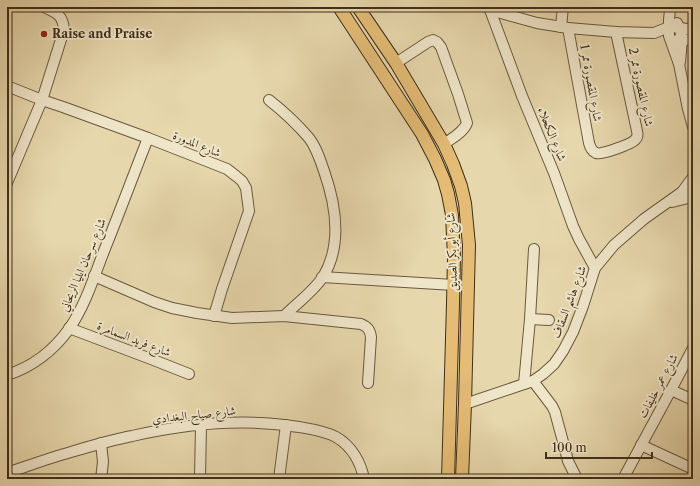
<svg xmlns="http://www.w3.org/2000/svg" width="700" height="486" viewBox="0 0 700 486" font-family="'Libre Caslon Text',Amiri,serif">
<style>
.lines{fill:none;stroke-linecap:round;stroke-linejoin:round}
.minor-casing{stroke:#69593e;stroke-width:12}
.major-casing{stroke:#3f2f1a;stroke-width:14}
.minor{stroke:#efe5c9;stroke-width:10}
.major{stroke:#e4bc76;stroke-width:12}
.poi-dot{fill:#8f2418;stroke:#efe5c9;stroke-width:1.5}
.labels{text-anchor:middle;stroke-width:4;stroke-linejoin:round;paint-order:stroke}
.poi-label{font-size:12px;font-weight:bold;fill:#3f2f1a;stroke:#efe5c9;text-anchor:start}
.street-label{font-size:12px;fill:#3f2f1a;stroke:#efe5c9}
</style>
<rect width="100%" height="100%" fill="#e7d7ac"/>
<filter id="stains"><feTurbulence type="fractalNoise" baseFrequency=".005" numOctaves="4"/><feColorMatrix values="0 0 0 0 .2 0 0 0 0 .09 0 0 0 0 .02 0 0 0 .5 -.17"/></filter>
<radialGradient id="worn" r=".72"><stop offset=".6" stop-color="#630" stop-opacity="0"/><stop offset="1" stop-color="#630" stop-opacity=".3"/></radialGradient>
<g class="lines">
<!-- minor casing -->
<g class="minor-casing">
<g id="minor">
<polyline points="489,7 522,96 554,173 573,226 579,239 595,268"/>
<polyline points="670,9 669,20 669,36 679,64 688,109 693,127"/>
<polyline points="490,10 537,23 568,28 616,32 654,33 669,27 674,27 693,30"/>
<path d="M677,23C684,35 681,48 680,62"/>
<polyline points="561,27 563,7"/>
<path d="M568,28L589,143C590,147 592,151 596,153C602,155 631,144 635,140C638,137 638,134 637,131L616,32"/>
<polyline points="677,40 682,41 693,38"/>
<path d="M396,63L428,42L433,40L437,42L441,47L458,94L467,123C463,133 452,138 444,144"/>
<polyline points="7,86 42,100 63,107 148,138 227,169 236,176 242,181 246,188 249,211 222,289 214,316"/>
<path d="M269,100C283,111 297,124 309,138C316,147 320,159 324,171C336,205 343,244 323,277C313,292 297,303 284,316"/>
<path d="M7,183L42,100L64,30C63,15 57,13 44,7"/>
<polyline points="682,192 693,177"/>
<polyline points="672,202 684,199 693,196"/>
<path d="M94,276L154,302L172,308L197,313L232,318L284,316L361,324C368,327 370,330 371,337L368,383"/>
<polyline points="322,277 454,285"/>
<polyline points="530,319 549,320"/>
<polyline points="69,328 151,359 189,374"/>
<path d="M7,375C32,367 54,350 69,329C85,306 94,277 104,251C119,214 133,176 148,138"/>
<polyline points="533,381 552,406 555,412 566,453 568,461 577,479"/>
<polyline points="524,384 530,319 534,249"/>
<polyline points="671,390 693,400"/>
<polyline points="465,404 524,384 533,381 543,374 554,364 563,351 573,332 583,306 595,268 614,245 644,219 682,192 693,187"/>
<polyline points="101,443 103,462 101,479"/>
<polyline points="641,445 693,469"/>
<path d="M7,473C28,466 49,458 71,452C91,446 112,440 132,436C185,424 245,418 299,427C311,429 325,431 336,437C352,446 361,463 364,479"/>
<polyline points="200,479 201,425"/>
<polyline points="279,479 286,425"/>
<polyline points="623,479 671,390 693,348"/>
</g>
</g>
<!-- major casing -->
<g class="major-casing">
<g id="major">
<polyline points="339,7 422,134 435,159 444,180 448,194 452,215 454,257 453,303 448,479"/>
<polyline points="358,7 396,63 444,144 453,164 461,186 465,203 469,245 465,404 462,479"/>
</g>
</g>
<!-- minor -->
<use href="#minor" class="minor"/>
<!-- major -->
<use href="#major" class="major"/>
</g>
<!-- markers -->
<circle class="poi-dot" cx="44" cy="34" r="4"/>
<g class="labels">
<!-- poi labels -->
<g class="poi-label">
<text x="52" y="38">Raise and Praise</text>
</g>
<!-- street labels -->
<g class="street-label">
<text transform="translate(591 83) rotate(80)" y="4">شارع المقصورة ممر 1</text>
<text transform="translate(641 87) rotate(78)" y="4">شارع المقصورة ممر 2</text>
<text transform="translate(552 134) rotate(68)" y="4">شارع الكحلاء</text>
<text transform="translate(197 144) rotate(22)" y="4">شارع المدورة</text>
<text transform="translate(452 252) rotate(-92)" y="4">شارع أبو بكر الصديق</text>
<text transform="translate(83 265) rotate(-67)" y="4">شارع سرحان ايليا الريحاني</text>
<text transform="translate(569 302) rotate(-69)" y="4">شارع هاشم السقاف</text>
<text transform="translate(134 339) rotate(21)" y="4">شارع فريد السمامرة</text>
<text transform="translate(658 386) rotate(-62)" y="4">شارع عمر خليفات</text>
<text transform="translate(194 415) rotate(-6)" y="4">شارع صياح البغدادي</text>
</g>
</g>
<!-- margin -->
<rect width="700" height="486" fill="none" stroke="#e7d7ac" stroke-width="24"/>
<rect x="8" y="8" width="684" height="470" fill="none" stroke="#3f2f1a" stroke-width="2"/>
<rect x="12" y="12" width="676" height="462" fill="none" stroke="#3f2f1a"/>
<!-- scale -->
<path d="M546 452v6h106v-6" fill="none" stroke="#3f2f1a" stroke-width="2"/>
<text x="552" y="452" font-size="12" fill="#3f2f1a" stroke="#efe5c9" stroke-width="3" paint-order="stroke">100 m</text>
<rect width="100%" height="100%" filter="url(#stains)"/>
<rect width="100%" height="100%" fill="url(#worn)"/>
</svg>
